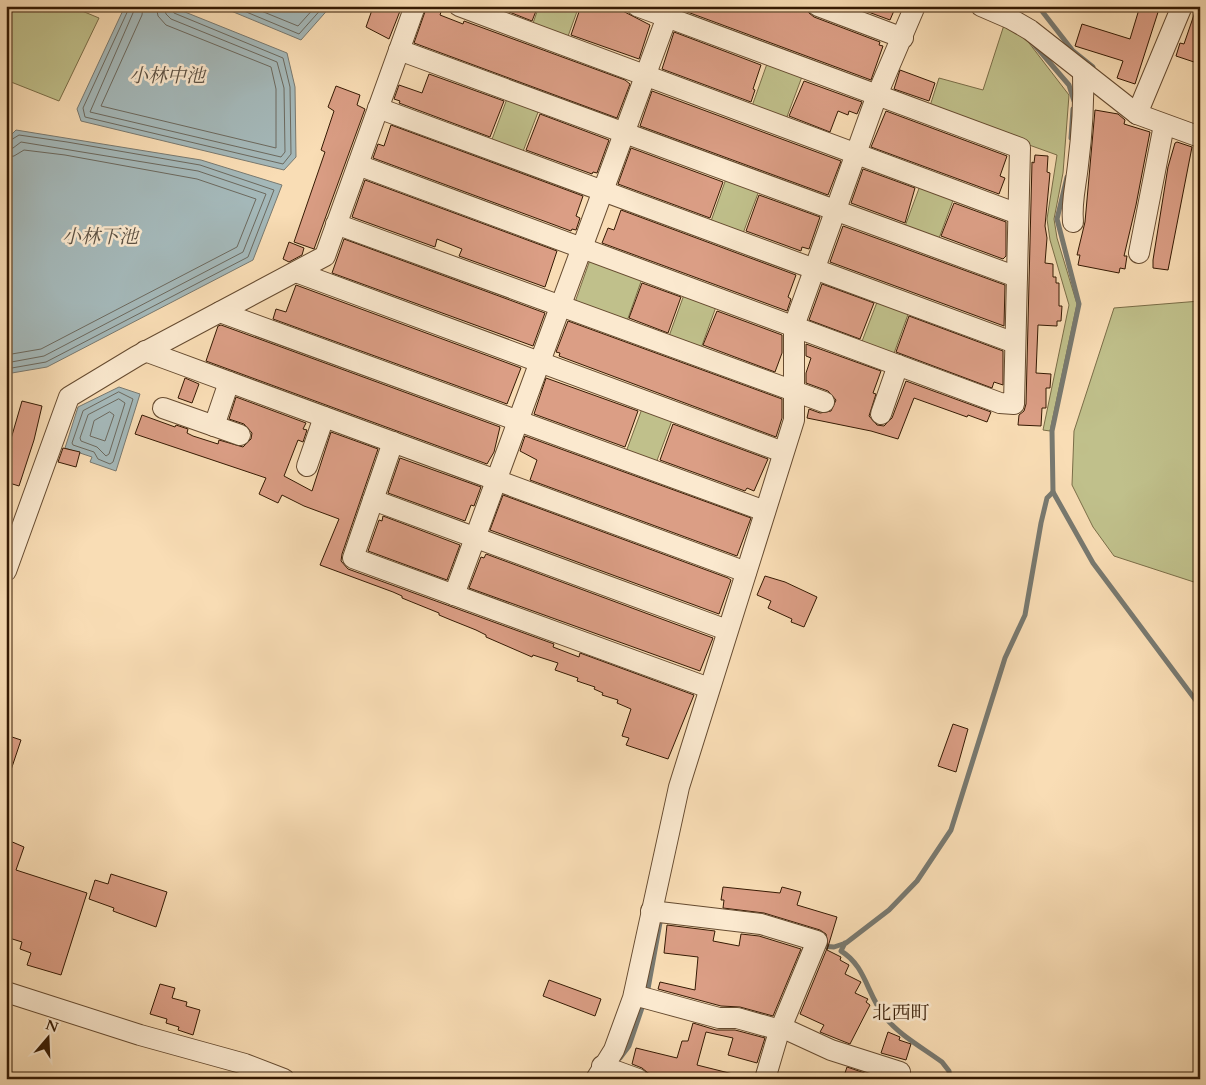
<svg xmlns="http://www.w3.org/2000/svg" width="1206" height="1085" viewBox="0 0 1206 1085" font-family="Cardo,'Noto Serif JP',serif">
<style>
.green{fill:#c0c08b;stroke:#7a6d47}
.water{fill:#a4b8b9;stroke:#787970}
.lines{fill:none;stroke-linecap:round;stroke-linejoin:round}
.shore{stroke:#6c695e;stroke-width:1}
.stream{stroke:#787970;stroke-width:5}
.building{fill:#db9e85;stroke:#351a03}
.minor-casing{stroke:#664b30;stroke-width:22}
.minor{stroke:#fbe9cf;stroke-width:20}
.labels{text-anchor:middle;stroke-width:5;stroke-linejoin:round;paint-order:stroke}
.water-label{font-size:19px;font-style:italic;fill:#5c5143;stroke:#fbe9cf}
.neighbourhood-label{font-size:19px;fill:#351a03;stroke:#fbe9cf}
</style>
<rect width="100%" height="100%" fill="#f9ddb5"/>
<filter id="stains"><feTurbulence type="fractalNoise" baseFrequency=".004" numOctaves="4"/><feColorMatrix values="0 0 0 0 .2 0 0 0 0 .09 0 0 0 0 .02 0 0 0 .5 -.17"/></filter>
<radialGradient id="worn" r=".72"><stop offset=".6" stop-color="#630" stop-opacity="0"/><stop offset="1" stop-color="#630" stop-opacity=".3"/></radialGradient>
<!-- green -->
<g class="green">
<polygon points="6,6 70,6 99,18 59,101 6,80"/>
<polygon points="539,6 579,6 567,39 532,26"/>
<polygon points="1004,25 1026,39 1069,95 1063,173 1054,219 1057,238 1077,304 1050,431 1043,430 1069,305 1050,240 1047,219 1057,155 929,109 939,78 983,90"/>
<polygon points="768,61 803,74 785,122 751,109"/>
<polygon points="508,96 540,107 522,154 491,142"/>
<polygon points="727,176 760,188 742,236 710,224"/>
<polygon points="921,183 955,195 938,241 904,229"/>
<polygon points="591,257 643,276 626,324 574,305"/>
<polygon points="685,292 717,304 700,351 668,339"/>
<polygon points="879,297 910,309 893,356 861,344"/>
<polygon points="1200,301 1200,584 1114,556 1093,527 1072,485 1074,431 1114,308"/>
<polygon points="643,406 673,418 656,463 626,452"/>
</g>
<!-- water -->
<g class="water">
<polygon points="125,6 170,6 287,53 295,87 296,157 284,170 81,121 77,109"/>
<polygon points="219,6 331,6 301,40"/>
<polygon points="16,130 201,160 282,185 253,260 47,367 6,374 6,140"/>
<polygon points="119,387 140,394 116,471 90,462 92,457 65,448 78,407"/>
</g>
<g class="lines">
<!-- shore -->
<g class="shore">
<polyline points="130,6 83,108 85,117 283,164 291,154 290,87 283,58 174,13 170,6"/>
<polyline points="136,6 90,112 281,157 285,152 284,88 277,62 171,19 166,14 164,6"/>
<polyline points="143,6 142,15 101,106 276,148 276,89 271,67 166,25 158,16 156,6"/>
<polyline points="232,6 299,34 324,6"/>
<polyline points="249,6 298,26 316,6"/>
<polyline points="6,143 19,135 67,142 200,165 274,190 248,257 46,362 6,369"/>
<polyline points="6,149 13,148 21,142 198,171 266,194 243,252 44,356 6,363"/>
<polyline points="6,157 14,156 24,150 65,155 197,179 256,199 237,247 41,349 6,355"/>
<polygon points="119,392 133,399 113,462 110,464 98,459 94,452 73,445 72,443 83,411"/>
<polygon points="119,399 125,403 109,454 106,456 97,447 81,441 80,438 88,415"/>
<polygon points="110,412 114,415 105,441 90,436 94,421"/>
</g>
<!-- stream -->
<g class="stream">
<polyline points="1038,6 1073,51 1093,67"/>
<polyline points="1032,42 1069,85 1074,101"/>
<polyline points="1071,138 1073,109"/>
<polyline points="1067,177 1057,219 1079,304 1052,431 1053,492 1093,563 1200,706"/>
<path d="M845,943L841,951C866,966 867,995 885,1017C899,1035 923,1048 942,1062L949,1071L950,1079"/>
<polyline points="821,946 834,947 846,943 889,910 917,881 951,830 1005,658 1025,615 1041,523 1047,498 1053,492"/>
<polyline points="647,994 661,917"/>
<polyline points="620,1058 629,1046 644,1002"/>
</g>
</g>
<!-- building -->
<g class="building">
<polygon points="377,6 402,6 389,39 366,27 372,10 376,11"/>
<polygon points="427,6 443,6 440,15 463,24 464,21 625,80 630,84 617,118 414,43"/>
<polygon points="494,6 538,6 532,21"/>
<polygon points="581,6 613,6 650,25 639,59 571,35"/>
<polygon points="683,6 806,6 809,13 814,17 880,42 879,45 883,46 871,80 682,10"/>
<polygon points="852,6 896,6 890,20"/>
<polygon points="1140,6 1160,6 1135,84 1117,78 1123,61 1075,46 1082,24 1130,39"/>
<polygon points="1197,6 1200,6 1200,64 1176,56 1180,43 1184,44"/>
<polygon points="674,32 761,65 753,89 755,90 751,102 662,69"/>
<polygon points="900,70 935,83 929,101 894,89"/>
<polygon points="429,74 504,101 490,137 399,103 400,101 394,99 399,85 422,93"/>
<polygon points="804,81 862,102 857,114 849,111 848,115 838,111 830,132 789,116"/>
<polygon points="336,86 360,95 357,105 365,109 314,249 294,242 325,152 321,150 334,111 328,107"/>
<polygon points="652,91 841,161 828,195 640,126"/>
<polygon points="1095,110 1118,114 1125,120 1124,124 1150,132 1136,205 1124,256 1127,256 1125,269 1120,268 1119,273 1078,265 1080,255 1077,255 1085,222"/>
<polygon points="886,111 1007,156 1000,176 1005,178 999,194 871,147"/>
<polygon points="540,114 609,140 597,173 593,172 592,174 526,150"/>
<polygon points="391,125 583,196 576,216 580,218 576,230 572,229 571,231 373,158 378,144 384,146"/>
<polygon points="1177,142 1192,147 1168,270 1153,268 1153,260 1168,167 1175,143"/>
<polygon points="631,148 723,182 710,218 618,184"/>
<polygon points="1035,155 1048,156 1047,172 1050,173 1045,226 1047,238 1045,263 1053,264 1053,277 1056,277 1056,283 1059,283 1059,306 1062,306 1061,321 1057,321 1057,326 1038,325 1036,373 1051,374 1050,388 1046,388 1046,408 1042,408 1041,426 1018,425 1019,415 1024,411 1026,404 1032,162 1034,163"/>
<polygon points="863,169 915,188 905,223 851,203"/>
<polygon points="365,180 557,251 545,287 459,256 462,249 437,239 435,247 352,217"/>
<polygon points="759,195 820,217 809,249 802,247 801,251 746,231"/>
<polygon points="954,203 1006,222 1006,256 1003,259 941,236"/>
<polygon points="621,210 796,275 788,297 791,299 787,311 602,243 608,228 614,230"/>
<polygon points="843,226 1005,285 1004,326 830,262"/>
<polygon points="344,239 545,313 533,346 332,273"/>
<polygon points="289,242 304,248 302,255 289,262 283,259"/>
<polygon points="642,283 681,297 668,333 629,318"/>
<polygon points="822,284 874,303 860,339 809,320"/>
<polygon points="296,285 521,368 507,404 273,319 276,309 286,312"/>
<polygon points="717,311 782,335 782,353 775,372 703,345"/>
<polygon points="909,316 1003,351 1003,385 994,382 992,388 896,352"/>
<polygon points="568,321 782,399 782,418 776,437 559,356 560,353 556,352"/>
<polygon points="221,325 500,427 494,452 487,464 206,361 218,326"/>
<polygon points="806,344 881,371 873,393 876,394 869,416 877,425 884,426 892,418 906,381 991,412 987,422 968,415 967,417 914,398 898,439 871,431 807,418 809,409 820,413 831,411 836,400 828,391 806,383 806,373 811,358 806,356"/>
<polygon points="185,378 199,384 192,403 178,398"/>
<polygon points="546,378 638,411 625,447 534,414"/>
<polygon points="236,397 306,423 303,429 307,430 303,442 298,440 284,476 312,491 331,432 378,449 342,554 341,561 348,569 554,644 553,647 579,657 580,653 694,695 668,759 626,745 629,738 622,736 631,709 617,703 618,700 602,695 603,693 594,689 595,687 577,681 578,678 555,670 558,663 533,655 532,657 486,637 486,635 476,630 451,620 439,615 439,613 402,598 402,596 393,592 320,565 339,519 304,506 282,495 278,503 259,494 266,478 135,434 142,415 175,427 176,425 188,429 187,433 193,436 218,444 219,440 243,447 251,439 252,433 244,424 229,419"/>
<polygon points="22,401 42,406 34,440 19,486 6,482 6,463 9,456 6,456"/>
<polygon points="673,424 768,459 754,491 747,488 745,491 660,460"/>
<polygon points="525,436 751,518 737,556 530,480 537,460 520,451"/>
<polygon points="63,448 80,452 76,467 58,462"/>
<polygon points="400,458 481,487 474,506 471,505 465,521 388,493"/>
<polygon points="503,495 728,578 731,580 719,614 490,530"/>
<polygon points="383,516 460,545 447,580 368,551 379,520 382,521"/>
<polygon points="486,554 713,638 700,671 469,588 481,557 484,558"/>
<polygon points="765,576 785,582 817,597 804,627 791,622 792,619 768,608 771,601 757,595"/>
<polygon points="953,724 968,729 956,772 938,766"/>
<polygon points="6,735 21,740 9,776 6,775"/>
<polygon points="10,841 24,847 16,870 87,893 61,975 27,965 31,953 20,949 22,942 6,937 6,851"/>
<polygon points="111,874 167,892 156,927 113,911 114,908 89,899 95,880 108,884"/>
<polygon points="723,887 780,893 782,887 801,892 797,905 837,917 827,950 841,957 840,960 849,965 845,974 861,982 855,993 868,999 866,1002 870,1005 850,1044 820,1032 824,1025 800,1014 828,946 826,934 820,930 764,913 723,908 724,900 721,900"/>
<polygon points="667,925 715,931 713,941 739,946 741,934 759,936 801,949 773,1016 740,1007 721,1006 658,989 660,982 695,990 698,957 664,953"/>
<polygon points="549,980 601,999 595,1016 543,996"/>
<polygon points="160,984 175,988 172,998 187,1002 186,1006 200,1010 193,1035 178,1030 179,1027 166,1023 167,1019 150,1014"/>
<polygon points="693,1023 716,1030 735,1030 765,1038 757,1063 728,1055 733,1038 706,1032 697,1065 733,1074 732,1079 670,1079 648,1073 642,1068 632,1064 636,1048 677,1058 682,1041 688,1041"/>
<polygon points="888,1032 900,1037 899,1040 911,1044 906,1060 881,1053"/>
<polygon points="847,1067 882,1079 843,1079"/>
</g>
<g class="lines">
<!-- minor casing -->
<g class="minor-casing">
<g id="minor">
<polyline points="459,6 1018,214"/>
<polyline points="818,6 903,38"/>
<polyline points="981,6 1011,19 1030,30 1137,114 1200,137"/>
<polyline points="399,50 1017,277"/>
<polyline points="378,108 1015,343"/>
<polyline points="1137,114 1182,6"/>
<polyline points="358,165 1000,403 1014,404 1020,148 637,6"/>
<path d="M1073,222C1071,202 1076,185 1078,165C1082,134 1084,103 1083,72"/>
<polyline points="336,224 824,402"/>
<polyline points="1139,253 1164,125"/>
<polyline points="296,272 783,452"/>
<polyline points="220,312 765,511"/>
<polyline points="145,351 746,572"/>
<polyline points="163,408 240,435"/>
<polyline points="881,414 898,365"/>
<polyline points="214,426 229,382"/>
<polyline points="393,442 353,558 709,688"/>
<polyline points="307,466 324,417"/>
<polyline points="373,500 727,630"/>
<polyline points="6,571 69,397 137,356 325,256 415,6"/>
<polyline points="454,595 671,6"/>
<polyline points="651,911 761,924 817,941 778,1035 765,1079"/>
<polyline points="6,992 140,1035 245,1064 284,1079"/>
<polyline points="634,995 719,1018 737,1018 780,1030"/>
<polyline points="781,1027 831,1050 900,1072 898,1079"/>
<polyline points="602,1066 638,1079"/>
<polyline points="596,1079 614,1050 633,998 679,787 794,420 794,326 877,95 915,6"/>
</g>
</g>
<!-- minor -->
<use href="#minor" class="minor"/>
</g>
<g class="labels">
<!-- water labels -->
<g class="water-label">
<text x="167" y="82">小林中池</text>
<text x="100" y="243">小林下池</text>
</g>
<!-- neighbourhood labels -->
<g class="neighbourhood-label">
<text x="901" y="1019">北西町</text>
</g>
</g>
<!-- margin -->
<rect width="1206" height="1085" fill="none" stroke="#f9ddb5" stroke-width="25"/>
<rect x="8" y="8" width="1191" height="1070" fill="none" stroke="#351a03" stroke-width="2.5"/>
<rect x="12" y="12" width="1181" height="1060" fill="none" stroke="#351a03"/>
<!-- north arrow -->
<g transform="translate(48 1038) rotate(19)" stroke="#fbe9cf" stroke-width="4" paint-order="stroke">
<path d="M0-4L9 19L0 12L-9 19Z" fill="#351a03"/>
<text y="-8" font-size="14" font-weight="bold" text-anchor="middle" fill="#351a03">N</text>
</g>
<rect width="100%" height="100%" filter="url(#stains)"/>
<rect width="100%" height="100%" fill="url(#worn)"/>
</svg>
